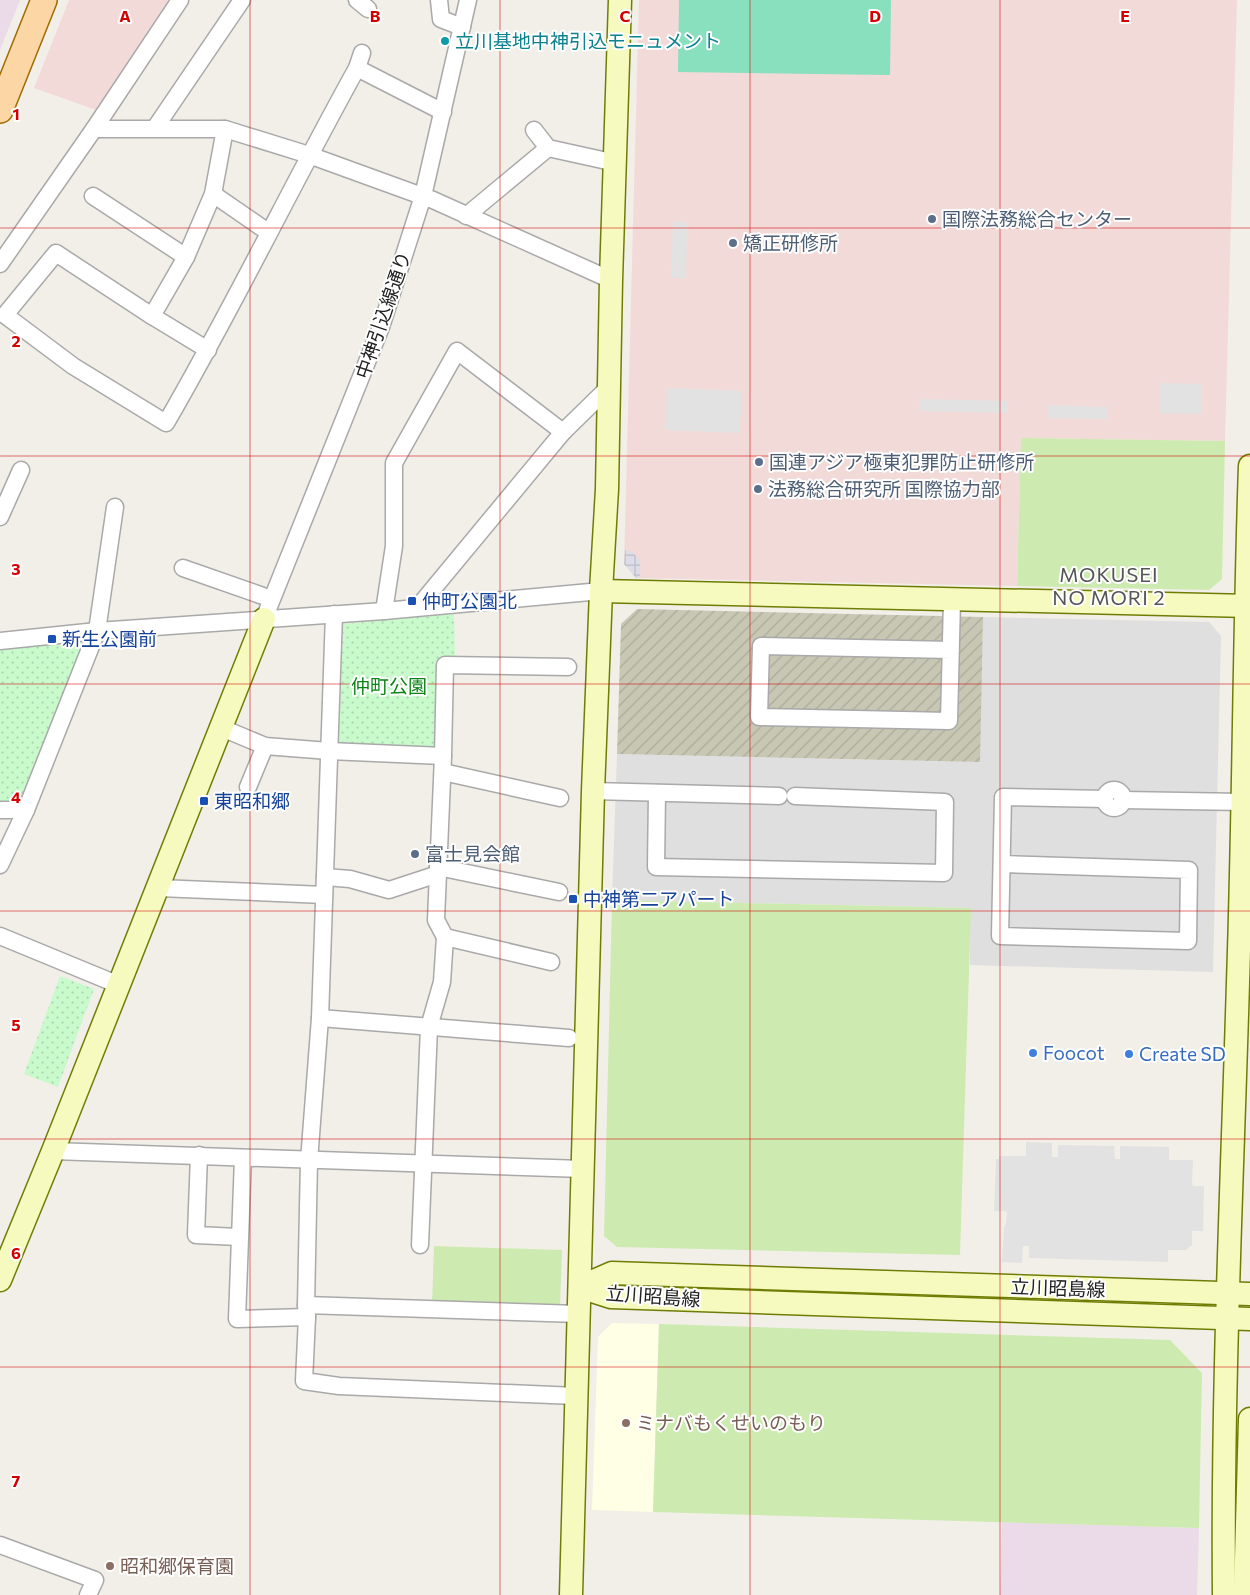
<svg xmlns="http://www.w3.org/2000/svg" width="1250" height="1595" viewBox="0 0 1250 1595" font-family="Commissioner,'Noto Sans JP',sans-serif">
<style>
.residential{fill:#e0dfdf}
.commercial{fill:#f2dad9}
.industrial{fill:#ebdbe8}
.education{fill:#ffffe5}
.construction{fill:url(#construction-furrows)}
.grass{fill:#cdebb0}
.park{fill:url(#park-dots)}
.pitch{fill:#88e0be}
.parking{fill:#e2e2e2}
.plaza{fill:url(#plaza-grid)}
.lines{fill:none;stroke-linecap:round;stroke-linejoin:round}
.street-casing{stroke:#a9a9a9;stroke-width:19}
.secondary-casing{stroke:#707d05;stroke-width:25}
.primary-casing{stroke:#a06b00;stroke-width:28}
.street{stroke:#fff;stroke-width:16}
.secondary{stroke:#f7fabf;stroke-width:22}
.primary{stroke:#fcd6a4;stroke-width:25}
.grid{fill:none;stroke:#d40000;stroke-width:1;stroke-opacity:0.55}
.culture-dot{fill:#0f9aa8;stroke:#fff;stroke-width:2}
.service-dot{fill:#5c6f8a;stroke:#fff;stroke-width:2}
.transit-dot{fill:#1a4fb4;stroke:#fff;stroke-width:2}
.shop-dot{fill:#3f7fe0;stroke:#fff;stroke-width:2}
.education-dot{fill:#8d6e63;stroke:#fff;stroke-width:2}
.labels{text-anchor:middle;stroke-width:4;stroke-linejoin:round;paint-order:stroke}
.culture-label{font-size:19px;fill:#0d838f;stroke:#fff;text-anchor:start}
.service-label{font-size:19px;fill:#4e5e75;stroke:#fff;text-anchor:start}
.street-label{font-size:19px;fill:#222;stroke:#fff}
.transit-label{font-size:19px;fill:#164399;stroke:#fff;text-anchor:start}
.park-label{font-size:19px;fill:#0c8416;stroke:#fff}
.shop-label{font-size:19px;fill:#366cbe;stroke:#fff;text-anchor:start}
.education-label{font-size:19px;fill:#785e54;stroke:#fff;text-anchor:start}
.neighbourhood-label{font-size:20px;letter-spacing:1px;fill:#555;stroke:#fff}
.grid-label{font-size:16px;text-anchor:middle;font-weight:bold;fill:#d40000;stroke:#fff;stroke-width:4;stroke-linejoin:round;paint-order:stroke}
</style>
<defs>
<pattern id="construction-furrows" width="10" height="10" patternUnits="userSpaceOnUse" patternTransform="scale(1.25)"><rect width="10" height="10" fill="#c7c7b4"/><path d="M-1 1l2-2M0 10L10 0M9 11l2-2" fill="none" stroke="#abab9a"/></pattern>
<pattern id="park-dots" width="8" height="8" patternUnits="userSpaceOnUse" patternTransform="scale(1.25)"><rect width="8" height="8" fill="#c8facc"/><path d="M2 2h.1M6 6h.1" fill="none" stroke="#acd6af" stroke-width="1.8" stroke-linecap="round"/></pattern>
<pattern id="plaza-grid" width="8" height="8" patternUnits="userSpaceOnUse" patternTransform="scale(1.25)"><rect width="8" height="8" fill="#dddde8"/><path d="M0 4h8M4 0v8" fill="none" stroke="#bdbdc7"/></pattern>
</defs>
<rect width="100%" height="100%" fill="#f2efe9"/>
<!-- residential -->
<polygon class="residential" points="983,617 1209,622 1221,636 1213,972 970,965 970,908 612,900 617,754 979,762"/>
<!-- commercial -->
<g class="commercial">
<polygon points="69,0 169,0 96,110 34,88"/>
<polygon points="639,0 1237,0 1225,441 1021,438 1017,586 636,578 624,564"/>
</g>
<!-- industrial -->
<g class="industrial">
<polygon points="0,0 20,0 0,50"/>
<polygon points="1002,1522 1199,1528 1197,1595 1000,1595"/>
</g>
<!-- education -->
<polygon class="education" points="612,1323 659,1324 653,1512 592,1510 598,1337"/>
<!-- construction -->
<polygon class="construction" points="637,609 983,617 980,762 617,754 621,624"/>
<!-- grass -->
<g class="grass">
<polygon points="1021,438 1225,441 1222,579 1209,590 1017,586"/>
<polygon points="612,900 971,908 960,1255 617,1247 604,1236"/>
<polygon points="434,1246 562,1250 560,1307 432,1303"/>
<polygon points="659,1324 1170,1340 1202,1373 1199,1528 653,1512"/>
</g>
<!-- park -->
<g class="park">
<polygon points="454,614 455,659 438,668 434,751 339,747 343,624"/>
<polygon points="84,639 22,805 0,804 0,648"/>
<polygon points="60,976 94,989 58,1087 24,1074"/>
</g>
<!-- pitch -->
<polygon class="pitch" points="679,0 891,0 890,75 678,72"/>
<!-- parking -->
<g class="parking">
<polygon points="673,221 687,222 686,278 671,278"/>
<polygon points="1160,383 1202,384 1201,414 1160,413"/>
<polygon points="667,388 742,391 740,433 665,430"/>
<polygon points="919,399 1008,401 1008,413 919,411"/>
<polygon points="1048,405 1107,407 1107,419 1048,418"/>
<polygon points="1026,1142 1052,1143 1052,1157 1058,1157 1058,1145 1114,1146 1115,1159 1120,1159 1120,1146 1169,1147 1169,1160 1193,1160 1192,1184 1194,1186 1204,1186 1203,1231 1192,1231 1192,1245 1186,1250 1168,1250 1168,1262 1029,1258 1029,1246 1023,1246 1022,1263 1002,1262 1004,1227 1006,1224 1007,1213 1005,1211 994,1211 996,1159 999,1159 999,1156 1026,1156"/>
</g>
<!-- plaza -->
<polygon class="plaza" points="625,550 632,552 640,560 640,578 636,578 624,564"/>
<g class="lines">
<!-- street casing -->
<g class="street-casing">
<g id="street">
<polyline points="357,0 368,9"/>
<polyline points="439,0 441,19 462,27"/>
<polyline points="357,68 443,112"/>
<polyline points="155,128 242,0"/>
<polyline points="94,129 225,129 309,155 433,200 611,280"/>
<polyline points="534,130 548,148 616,163"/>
<polyline points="213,194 268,232"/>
<polyline points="93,196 186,257"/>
<polyline points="466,216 548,148"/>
<polyline points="0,264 94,129 180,0"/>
<polyline points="152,316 186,257 213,194 225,129"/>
<path d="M208,350L152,316L56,253L5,315L73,366L166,423C234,306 292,185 357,68L362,53"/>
<polyline points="0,517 21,470"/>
<polyline points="183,568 263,596"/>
<polyline points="418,607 563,432 609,387"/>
<polyline points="384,611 394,546 394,463 457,351 563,432"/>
<polyline points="334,614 320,1018 309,1161 306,1305 307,1317 304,1381 339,1386 576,1396"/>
<polyline points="264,619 381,327 423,196 468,0"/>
<polyline points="0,641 97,631 384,611 601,591"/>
<polyline points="951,650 761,646 759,717 949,721 952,600"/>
<polyline points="222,728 265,746 329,751 443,756"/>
<polyline points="443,772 560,798"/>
<polyline points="248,787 265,746"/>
<circle cx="1114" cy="799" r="9"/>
<polyline points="593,791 779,796"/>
<polyline points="657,793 656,867 944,873 945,802 795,796"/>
<polyline points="1122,800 1243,802"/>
<polyline points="0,810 26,810"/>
<polyline points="1002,864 1189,870 1188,941 1000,936 1003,797 1105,799"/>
<polyline points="0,865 26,810 97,631 115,507"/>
<polyline points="438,867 559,892"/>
<polyline points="325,877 350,879 389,890 438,874"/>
<polyline points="159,888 324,895"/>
<polyline points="0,936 119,985"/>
<polyline points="445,937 551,962"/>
<polyline points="320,1018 569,1038"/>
<polyline points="53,1151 583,1169"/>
<polyline points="199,1155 196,1235 239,1237"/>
<polyline points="243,1158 237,1319 307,1317"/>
<polyline points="420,1245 429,1027 442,982 445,937 436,920 443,756 445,665 568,667"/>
<polyline points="306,1305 579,1314"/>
<polyline points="0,1545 95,1580 88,1595"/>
</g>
</g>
<!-- secondary casing -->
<g class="secondary-casing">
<g id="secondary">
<polyline points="601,591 1250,606"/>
<polyline points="0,1280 53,1151 264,619"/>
<polyline points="580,1287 612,1273 1250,1294"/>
<polyline points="580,1287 611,1297 1250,1319"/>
<polyline points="571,1595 593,791 601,591 607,489 611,280 620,0"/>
<path d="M1224,1595C1222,1391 1232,1186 1238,982C1244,810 1244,638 1250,466"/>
<polyline points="1245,1595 1250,1419"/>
</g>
</g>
<!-- primary casing -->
<g class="primary-casing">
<polyline id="primary" points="0,110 44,0"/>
</g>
<!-- street -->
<use href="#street" class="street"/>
<!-- secondary -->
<use href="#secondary" class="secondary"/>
<!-- primary -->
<use href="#primary" class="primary"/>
</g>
<!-- grid -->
<path class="grid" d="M250,0V1595M500,0V1595M750,0V1595M1000,0V1595M0,228H1250M0,456H1250M0,684H1250M0,911H1250M0,1139H1250M0,1367H1250"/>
<!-- markers -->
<circle class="culture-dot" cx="445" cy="41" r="5"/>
<g class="service-dot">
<circle cx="932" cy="219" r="5"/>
<circle cx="733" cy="243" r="5"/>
<circle cx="759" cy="462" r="5"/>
<circle cx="758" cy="489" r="5"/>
<circle cx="415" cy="854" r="5"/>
</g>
<g class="transit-dot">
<rect x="407" y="596" width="10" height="10" rx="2.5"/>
<rect x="47" y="634" width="10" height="10" rx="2.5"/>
<rect x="199" y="796" width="10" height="10" rx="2.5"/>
<rect x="568" y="894" width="10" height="10" rx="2.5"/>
</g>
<g class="shop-dot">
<circle cx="1033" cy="1053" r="5"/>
<circle cx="1129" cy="1054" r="5"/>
</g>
<g class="education-dot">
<circle cx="626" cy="1423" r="5"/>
<circle cx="110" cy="1566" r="5"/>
</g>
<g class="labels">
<!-- culture labels -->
<g class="culture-label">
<text x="455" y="48">立川基地中神引込モニュメント</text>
</g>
<!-- service labels -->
<g class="service-label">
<text x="942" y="226">国際法務総合センター</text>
<text x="743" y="250">矯正研修所</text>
<text x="769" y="469">国連アジア極東犯罪防止研修所</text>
<text x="768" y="496">法務総合研究所 国際協力部</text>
<text x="425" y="861">富士見会館</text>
</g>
<!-- street labels -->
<g class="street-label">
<text transform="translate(383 315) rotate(-71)" y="7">中神引込線通り</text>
<text transform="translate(1058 1288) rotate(2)" y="7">立川昭島線</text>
<text transform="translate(653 1296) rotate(4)" y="7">立川昭島線</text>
</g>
<!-- transit labels -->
<g class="transit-label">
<text x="422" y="608">仲町公園北</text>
<text x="62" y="646">新生公園前</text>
<text x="214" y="808">東昭和郷</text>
<text x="583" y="906">中神第二アパート</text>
</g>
<!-- park labels -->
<g class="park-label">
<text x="389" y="693">仲町公園</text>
</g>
<!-- shop labels -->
<g class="shop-label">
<text x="1043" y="1060">Foocot</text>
<text x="1139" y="1061">Create SD</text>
</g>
<!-- education labels -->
<g class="education-label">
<text x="636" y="1430">ミナバもくせいのもり</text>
<text x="120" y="1573">昭和郷保育園</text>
</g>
<!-- neighbourhood labels -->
<g class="neighbourhood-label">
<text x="1109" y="582">MOKUSEI<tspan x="1109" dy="23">NO MORI 2</tspan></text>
</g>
</g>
<g class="grid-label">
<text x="125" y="22">A</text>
<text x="375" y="22">B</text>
<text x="625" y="22">C</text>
<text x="875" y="22">D</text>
<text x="1125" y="22">E</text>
<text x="16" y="120">1</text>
<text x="16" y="347">2</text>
<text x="16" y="575">3</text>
<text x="16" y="803">4</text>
<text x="16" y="1031">5</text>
<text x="16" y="1259">6</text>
<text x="16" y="1487">7</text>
</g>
</svg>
